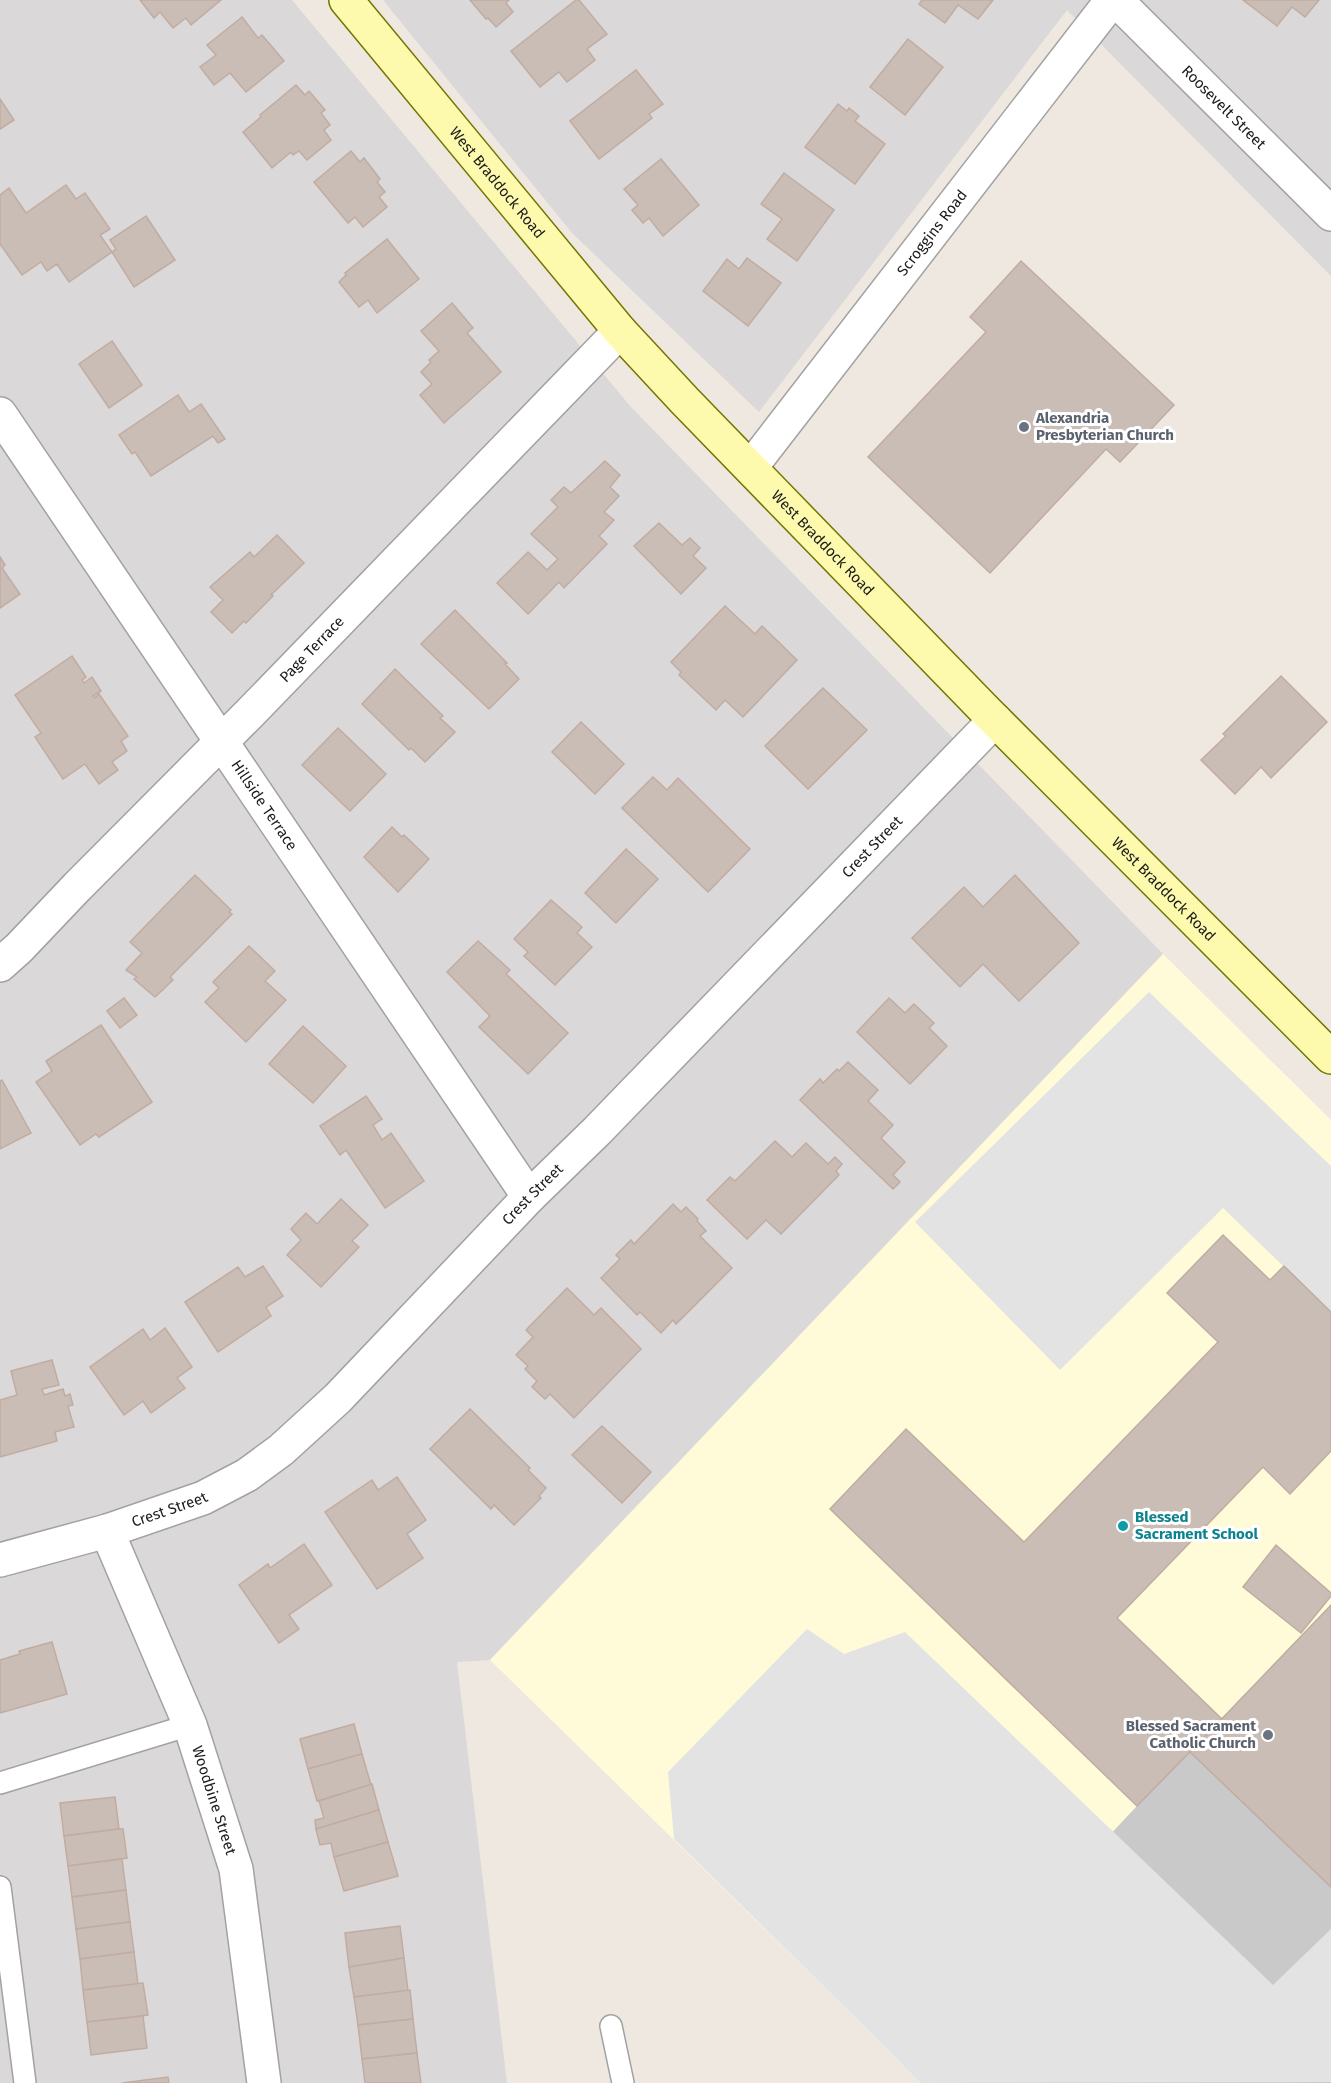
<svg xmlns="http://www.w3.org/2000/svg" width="1331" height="2083" viewBox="0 0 1331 2083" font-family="'Fira Sans',sans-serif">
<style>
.residential{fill:#dad8d8}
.education{fill:#fffbd8}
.religious{fill:#c9c9c9}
.parking{fill:#e3e3e3}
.building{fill:#cabdb6;stroke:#c1aca1;stroke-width:1.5}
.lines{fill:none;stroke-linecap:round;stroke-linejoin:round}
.service-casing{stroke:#a2a2a2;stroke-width:24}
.minor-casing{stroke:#a2a2a2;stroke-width:36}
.secondary-casing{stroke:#747500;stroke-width:36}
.service{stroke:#fff;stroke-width:21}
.minor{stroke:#fff;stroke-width:33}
.secondary{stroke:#fefaad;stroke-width:33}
.worship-dot{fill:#6b7280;stroke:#fff;stroke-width:2}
.culture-dot{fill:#0f9aa8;stroke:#fff;stroke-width:2}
.labels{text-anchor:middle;stroke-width:6;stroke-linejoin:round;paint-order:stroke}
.street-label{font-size:15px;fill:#1b1b1b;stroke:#fff}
.worship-label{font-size:15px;font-weight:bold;fill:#5b616d;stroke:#fff;text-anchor:start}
.culture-label{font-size:15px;font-weight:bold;fill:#0d838f;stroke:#fff;text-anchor:start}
</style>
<rect width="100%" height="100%" fill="#eee8e0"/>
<!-- residential -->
<g class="residential">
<polygon points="0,0 292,0 631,407 1163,954 490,1660 457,1662 507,2083 0,2083"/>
<polygon points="383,0 1331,0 1331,276 1067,10 759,412 572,233"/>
</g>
<!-- education -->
<polygon class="education" points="1163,954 1331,1120 1331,1605 1137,1806 899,2060 490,1660"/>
<!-- religious -->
<polygon class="religious" points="1331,1605 1331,2083 922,2083 899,2060 1137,1806"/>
<!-- parking -->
<g class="parking">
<polygon points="1149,992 1331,1166 1331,1312 1223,1208 1060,1370 915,1222"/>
<polygon points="807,1629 844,1654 905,1632 1273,1985 1331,1929 1331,2082 922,2083 674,1839 668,1772"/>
</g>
<!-- building -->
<g class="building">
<polygon points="140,0 221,0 191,25 186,18 173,28 160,12 154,18"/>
<polygon points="470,0 509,0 506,3 513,12 496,27 488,18 486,19"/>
<polygon points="576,0 579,0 607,34 587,49 595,60 567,82 559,72 540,87 511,51"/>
<polygon points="922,0 993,0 978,19 958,5 945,23 919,4"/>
<polygon points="1243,0 1319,0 1305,17 1292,7 1277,26"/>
<polygon points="242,17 258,38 262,35 284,61 246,92 230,73 214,85 200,67 216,55 207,45"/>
<polygon points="908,39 943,67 905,115 870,87"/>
<polygon points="636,70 663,104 649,114 652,118 599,159 570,121"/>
<polygon points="296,85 305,95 309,91 325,110 321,113 330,125 324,130 331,140 307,160 299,151 293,155 291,152 272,168 243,132 261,117 260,115"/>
<polygon points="0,99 14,120 0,129"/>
<polygon points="838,104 847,111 849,108 859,116 855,121 885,144 855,184 805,147"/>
<polygon points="351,151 360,162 364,158 380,179 377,182 385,192 379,197 387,207 363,227 355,217 348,223 314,182"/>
<polygon points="661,159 699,205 663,236 649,218 643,223 632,210 638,205 624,189"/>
<polygon points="784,173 834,210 797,261 767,239 782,219 761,204"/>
<polygon points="66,185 76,199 85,193 110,229 100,235 112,252 69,282 57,264 47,271 41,262 22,275 0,244 0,195 9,188 26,213"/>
<polygon points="146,216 175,260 134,287 112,252 116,249 110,240"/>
<polygon points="387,239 419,279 377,313 368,300 359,307 339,282 346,275 345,273"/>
<polygon points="747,258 781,283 748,326 703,291 727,259 739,269"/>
<polygon points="1021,261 1174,405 1120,462 1106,449 990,573 868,457 986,332 970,317"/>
<polygon points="452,303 473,328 467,333 501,372 444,423 420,395 432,384 421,372 431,362 429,360 439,351 421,331"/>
<polygon points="112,341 142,385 109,408 79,364"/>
<polygon points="178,395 189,412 201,404 225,439 218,443 213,436 151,476 135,452 132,454 119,435"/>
<polygon points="605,461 620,475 610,487 619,496 604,512 614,520 599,536 607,544 564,588 559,582 528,614 497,583 528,552 547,570 558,559 531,534 558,507 551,500 564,487 571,493"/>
<polygon points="659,523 682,545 690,538 700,548 693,556 706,568 681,594 634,546"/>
<polygon points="277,535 304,563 271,595 273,596 246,623 244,621 232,633 211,612 223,600 210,587 250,552 254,557"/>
<polygon points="0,557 5,565 2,568 20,594 0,608"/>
<polygon points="725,606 755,634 762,626 797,660 743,717 725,700 716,710 679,675 681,672 671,662"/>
<polygon points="455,610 507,663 505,664 519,679 489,709 421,644"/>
<polygon points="72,656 86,677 82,680 84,683 92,677 101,691 93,696 95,698 99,694 128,736 121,741 127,751 112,762 118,770 99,784 85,764 63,779 35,737 41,733 15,695"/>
<polygon points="395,669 443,716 440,718 455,732 425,762 411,748 409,750 362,704"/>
<polygon points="1281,676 1327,722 1271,778 1261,767 1235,794 1201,760 1226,736 1223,734"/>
<polygon points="823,688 867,730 808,789 765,746"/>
<polygon points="581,722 624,764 595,794 552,752"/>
<polygon points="338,728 386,774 350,811 302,765"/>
<polygon points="653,777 667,790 678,778 750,849 708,892 622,808"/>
<polygon points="392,827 402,837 404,835 429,859 398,892 364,857"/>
<polygon points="626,849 658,879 616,923 585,893"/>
<polygon points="195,875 231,910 229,912 232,914 170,977 173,980 155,997 134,979 137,977 126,970 142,953 130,942"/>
<polygon points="1015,875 1079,943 1019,1001 983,964 960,987 912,938 964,887 983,907"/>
<polygon points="551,900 582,927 577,933 592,947 555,985 524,956 528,952 514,939"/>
<polygon points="478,941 510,970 506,974 568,1033 528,1074 479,1027 490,1016 447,972"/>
<polygon points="249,946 275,971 265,981 286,1000 246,1042 205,1002 219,988 213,982"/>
<polygon points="124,998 137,1015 120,1028 107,1011"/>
<polygon points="889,998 905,1013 914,1004 934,1023 929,1028 947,1046 910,1084 857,1032"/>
<polygon points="101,1025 152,1102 99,1137 96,1134 80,1145 36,1082 52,1071 46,1061"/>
<polygon points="303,1026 346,1066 313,1103 269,1064"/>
<polygon points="848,1062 878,1090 868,1101 893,1125 881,1138 905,1162 893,1175 900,1182 893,1189 800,1100 820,1079 823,1083 837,1069 839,1071"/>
<polygon points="2,1080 31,1133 0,1149 0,1081"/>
<polygon points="366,1096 382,1119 373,1125 382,1140 391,1133 424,1181 385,1208 346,1150 340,1155 320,1126"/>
<polygon points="775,1141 792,1157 806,1143 828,1164 835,1157 842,1164 836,1171 839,1175 781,1234 766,1220 747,1239 707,1200 730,1177 735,1181"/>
<polygon points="341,1199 368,1225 352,1241 359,1247 321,1287 287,1255 301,1240 291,1229 306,1213 317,1224"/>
<polygon points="673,1204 681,1212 686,1207 698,1219 697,1221 706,1231 700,1236 732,1268 676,1324 673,1320 661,1333 640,1312 637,1315 601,1278 620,1259 616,1255 631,1240 634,1244"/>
<polygon points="1223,1235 1270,1280 1284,1266 1331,1312 1331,1451 1290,1494 1263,1467 1117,1618 1222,1719 1137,1806 830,1509 906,1429 1024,1542 1218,1342 1167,1293"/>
<polygon points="263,1266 283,1296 266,1307 271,1316 218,1352 185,1302 238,1267 245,1277"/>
<polygon points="567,1288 594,1315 601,1308 641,1349 574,1418 550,1394 545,1399 532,1387 537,1381 525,1369 528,1366 516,1355 533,1337 526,1330"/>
<polygon points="165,1328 192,1367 177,1378 185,1388 151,1413 143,1401 124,1415 90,1367 143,1329 150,1340"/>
<polygon points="52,1360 59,1385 42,1389 44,1395 63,1389 65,1396 70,1394 73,1405 68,1406 74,1427 55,1432 57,1441 0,1457 0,1400 17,1395 11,1371"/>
<polygon points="470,1409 530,1468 528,1470 546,1488 539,1496 541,1498 514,1525 494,1505 491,1509 430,1449"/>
<polygon points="602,1426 651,1472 622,1503 572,1455"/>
<polygon points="397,1477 426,1520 407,1534 423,1558 377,1589 325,1512 372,1480 378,1490"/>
<polygon points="304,1544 332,1585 289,1615 299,1629 279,1643 239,1585 268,1564 270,1568"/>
<polygon points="1276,1545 1331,1593 1331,1596 1301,1633 1243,1587"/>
<polygon points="1331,1605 1331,1887 1190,1752"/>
<polygon points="52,1642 67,1694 0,1713 0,1660 20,1654 19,1651"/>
<polygon points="354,1724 362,1754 308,1769 300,1739"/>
<polygon points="362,1754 371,1785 317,1801 308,1769"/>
<polygon points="372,1784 379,1810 316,1829 315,1820 324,1818 319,1801"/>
<polygon points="115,1797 119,1829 64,1836 60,1803"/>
<polygon points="379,1810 388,1842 334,1857 331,1843 320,1845 316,1829"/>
<polygon points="119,1829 123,1829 127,1858 68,1866 64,1836"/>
<polygon points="388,1842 398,1876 344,1891 334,1857"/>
<polygon points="122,1859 126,1890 72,1897 68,1866"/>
<polygon points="126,1890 130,1922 76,1929 72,1897"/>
<polygon points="130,1922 134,1952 80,1959 76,1929"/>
<polygon points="400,1926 404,1958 349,1967 345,1933"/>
<polygon points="134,1952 138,1984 83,1990 80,1959"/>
<polygon points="404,1958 408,1991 354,1997 349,1967"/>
<polygon points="143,1983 148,2015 87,2022 83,1990"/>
<polygon points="410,1990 413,2019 358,2025 354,1997"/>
<polygon points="143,2016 147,2048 91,2055 87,2022"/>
<polygon points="413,2019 417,2053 362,2059 358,2025"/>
<polygon points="417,2053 421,2083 365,2083 362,2059"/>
<polygon points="168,2077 169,2083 122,2083"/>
</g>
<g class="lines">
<!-- service casing -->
<g class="service-casing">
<g id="service">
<polyline points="0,1783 190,1725"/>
<polyline points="0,1887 25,2083"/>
<polyline points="611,2026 623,2083"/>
</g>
</g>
<!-- minor casing -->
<g class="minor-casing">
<g id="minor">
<path id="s1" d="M1116,0L1331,214"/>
<path id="s2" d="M0,414L529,1197"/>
<path id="s3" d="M751,467L1112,0"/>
<path id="s4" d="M0,965L19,948L77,887L250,713L620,331"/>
<path id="s5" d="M107,1531L190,1725L236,1869L264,2083"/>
<path id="s6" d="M0,1560L107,1531L203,1498L247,1475L281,1450L338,1398L529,1197L597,1131L995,720"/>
</g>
</g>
<!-- secondary casing -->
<g class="secondary-casing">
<g id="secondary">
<path id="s7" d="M346,0L620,331L685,401L986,711L1331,1057"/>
</g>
</g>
<!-- service -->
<use href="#service" class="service"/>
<!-- minor -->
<use href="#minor" class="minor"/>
<!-- secondary -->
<use href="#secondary" class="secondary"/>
</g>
<!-- markers -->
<g class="worship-dot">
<circle cx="1024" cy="427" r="6"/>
<circle cx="1268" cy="1735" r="6"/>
</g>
<circle class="culture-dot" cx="1123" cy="1526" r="6"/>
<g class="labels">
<!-- street labels -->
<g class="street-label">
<text dy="5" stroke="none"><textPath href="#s1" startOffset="152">Roosevelt Street</textPath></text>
<text dy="5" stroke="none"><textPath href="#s7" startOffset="237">West Braddock Road</textPath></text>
<text dy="5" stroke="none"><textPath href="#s3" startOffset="296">Scroggins Road</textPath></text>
<text dy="5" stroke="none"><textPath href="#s7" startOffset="723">West Braddock Road</textPath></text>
<text dy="5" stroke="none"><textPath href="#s4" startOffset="444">Page Terrace</textPath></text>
<text dy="5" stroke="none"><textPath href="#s2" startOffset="472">Hillside Terrace</textPath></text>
<text dy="5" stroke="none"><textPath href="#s6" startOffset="1149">Crest Street</textPath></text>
<text dy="5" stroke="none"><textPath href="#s7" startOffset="1209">West Braddock Road</textPath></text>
<text dy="5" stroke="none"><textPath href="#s6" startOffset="663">Crest Street</textPath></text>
<text dy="5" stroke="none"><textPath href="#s6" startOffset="177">Crest Street</textPath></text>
<text dy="5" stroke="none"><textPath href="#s5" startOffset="290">Woodbine Street</textPath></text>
</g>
<!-- worship labels -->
<g class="worship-label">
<text x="1036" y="423">Alexandria<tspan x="1036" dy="17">Presbyterian Church</tspan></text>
<text x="1256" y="1731" text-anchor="end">Blessed Sacrament<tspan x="1256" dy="17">Catholic Church</tspan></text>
</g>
<!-- culture labels -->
<g class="culture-label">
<text x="1135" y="1522">Blessed<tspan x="1135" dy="17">Sacrament School</tspan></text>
</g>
</g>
</svg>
